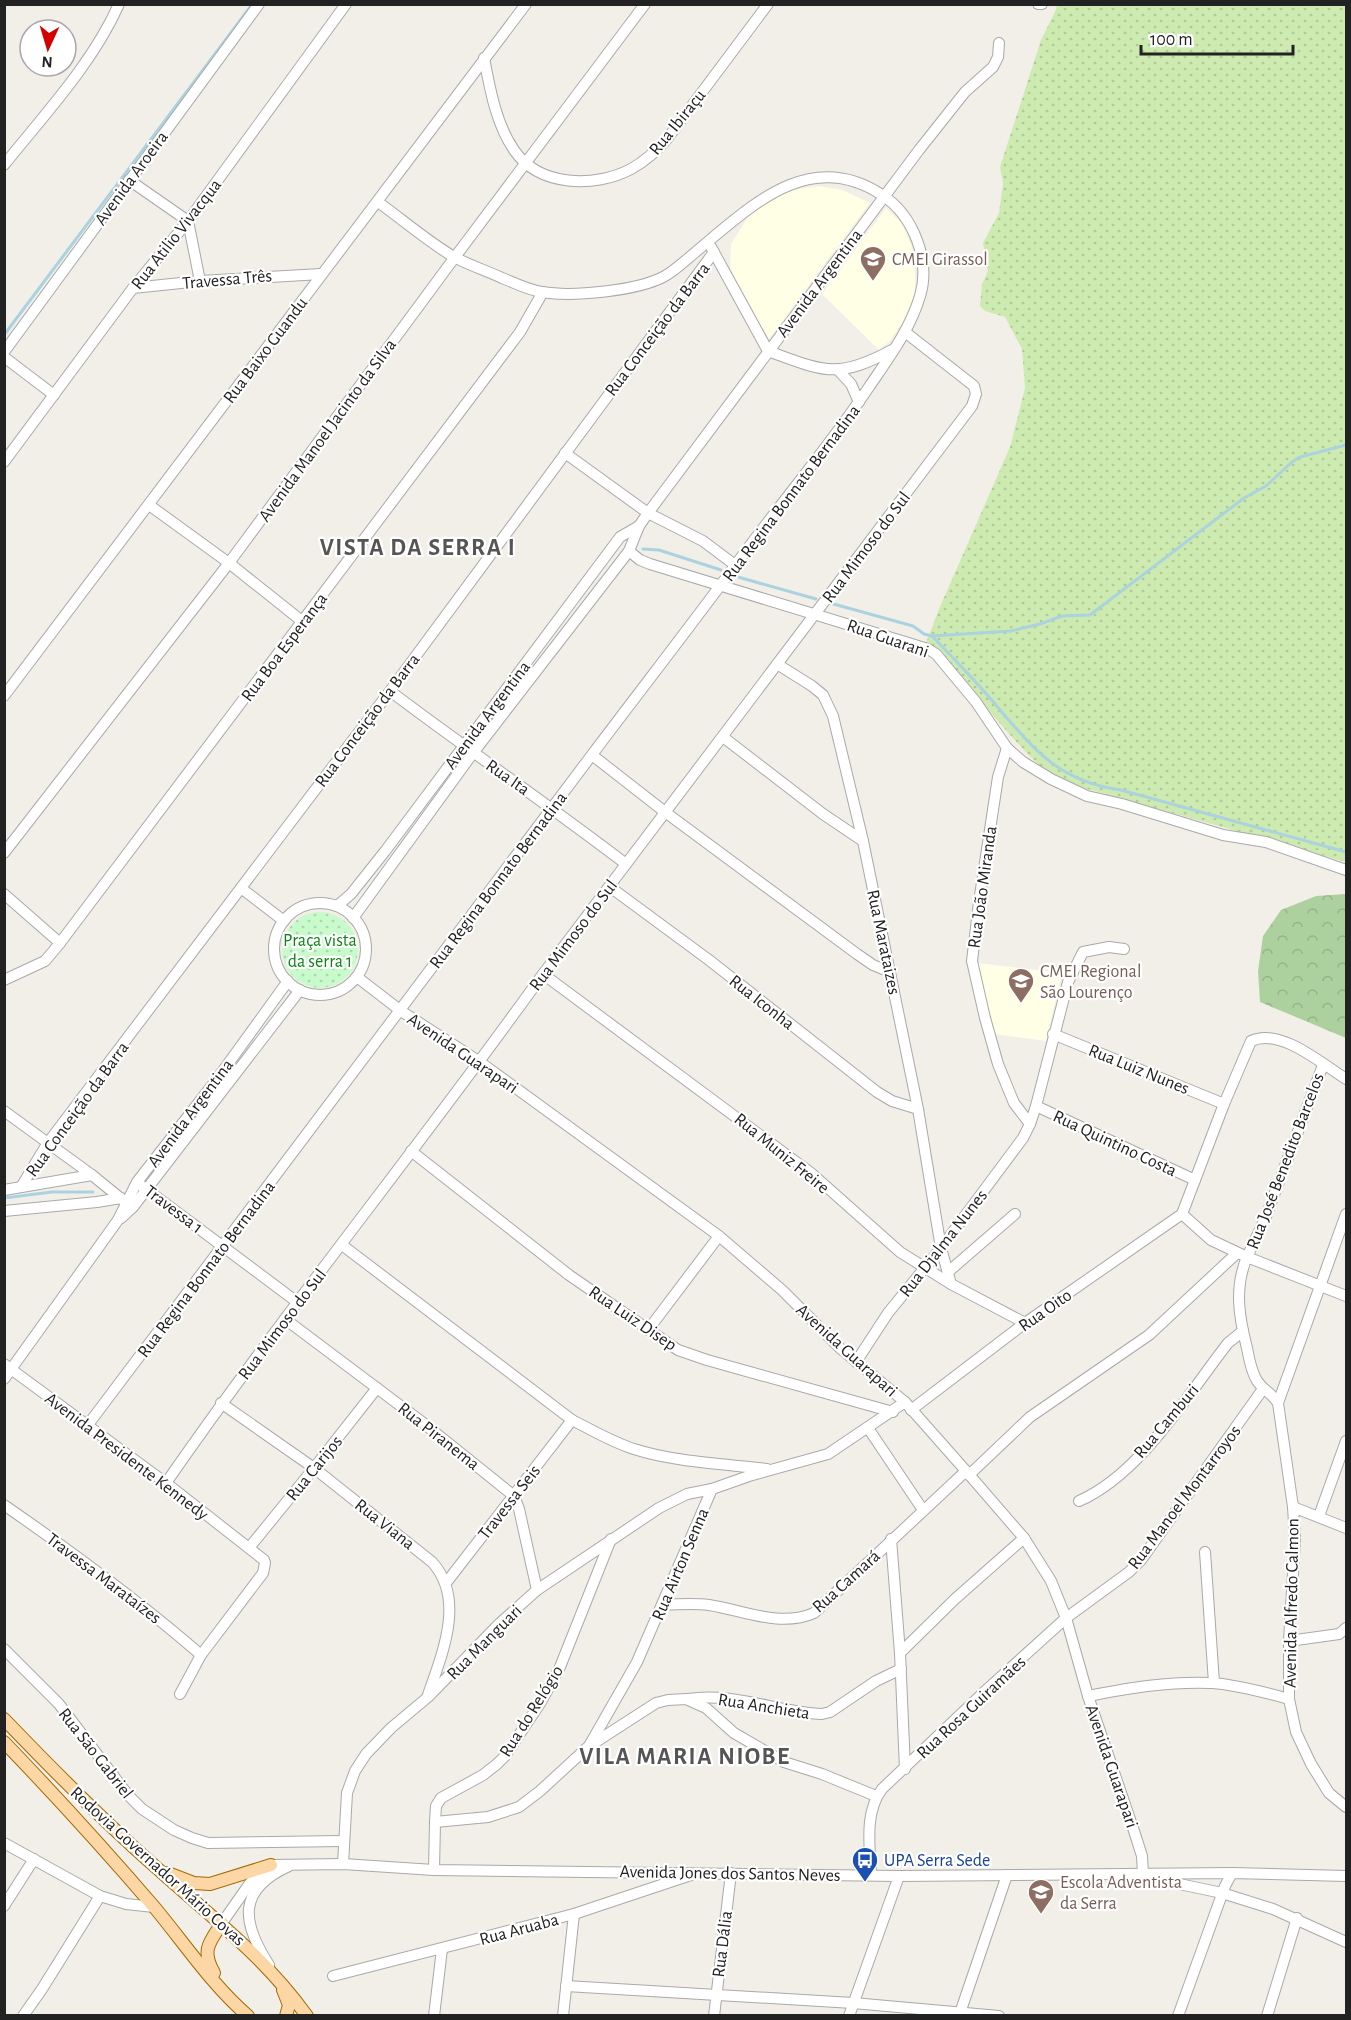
<svg xmlns="http://www.w3.org/2000/svg" width="1351" height="2020" viewBox="0 0 1351 2020" font-family="'Alegreya Sans',sans-serif">
<style>
.education{fill:#ffffe5}
.grass{fill:url(#grass-dots)}
.forest{fill:url(#forest-crowns)}
.park{fill:url(#park-dots)}
.lines{fill:none;stroke-linecap:round;stroke-linejoin:round}
.stream{stroke:#aad3df;stroke-width:3}
.minor-casing{stroke:#a9a9a9;stroke-width:12}
.major-casing{stroke:#a06b00;stroke-width:14}
.minor{stroke:#fff;stroke-width:10}
.major{stroke:#fcd6a4;stroke-width:12}
.labels{text-anchor:middle;stroke-width:4.5;stroke-linejoin:round;paint-order:stroke}
.street-label{font-size:18px;fill:#222;stroke:#fff}
.education-label{font-size:18px;fill:#785e54;stroke:#fff;text-anchor:start}
.park-label{font-size:18px;fill:#0c8416;stroke:#fff}
.transit-label{font-size:18px;fill:#164399;stroke:#fff;text-anchor:start}
.district-label{font-size:24px;font-weight:bold;letter-spacing:1.5px;fill:#555;stroke:#fff}
</style>
<defs>
<pattern id="grass-dots" width="8" height="8" patternUnits="userSpaceOnUse" patternTransform="scale(1.5)"><rect width="8" height="8" fill="#cdebb0"/><path d="M2 2h.1M6 6h.1" fill="none" stroke="#b0c997" stroke-width="1.8" stroke-linecap="round"/></pattern>
<pattern id="forest-crowns" width="20" height="18" patternUnits="userSpaceOnUse" patternTransform="scale(1.5)"><rect width="20" height="18" fill="#add19e"/><path d="M2 6a3 3 0 1 1 6 0M12 15a3 3 0 1 1 6 0" fill="none" stroke="#95b388"/></pattern>
<pattern id="park-dots" width="8" height="8" patternUnits="userSpaceOnUse" patternTransform="scale(1.5)"><rect width="8" height="8" fill="#c8facc"/><path d="M2 2h.1M6 6h.1" fill="none" stroke="#acd6af" stroke-width="1.8" stroke-linecap="round"/></pattern>
</defs>
<rect width="100%" height="100%" fill="#f2efe9"/>
<!-- education -->
<g class="education">
<polygon points="819,186 842,190 870,203 769,339 730,268 731,244 750,214 761,205 779,195 798,189"/>
<polygon points="886,208 902,224 912,247 915,270 915,294 903,321 890,341 879,350 822,294"/>
<polygon points="977,963 1062,973 1046,1041 994,1034"/>
</g>
<!-- grass -->
<path class="grass" d="M1057,5H1346V862L1059,781C1031,761 1010,735 987,708C967,686 947,664 926,643L939,609L1010,447L1025,388L1022,349L1005,317L985,311L980,306L982,284L988,271L983,243L999,213L1003,183L1000,167L1041,40L1055,12Z"/>
<!-- forest -->
<polygon class="forest" points="1346,894 1346,1038 1260,1002 1258,971 1263,936 1281,910 1316,896"/>
<!-- park -->
<circle class="park" cx="320" cy="950" r="38"/>
<g class="lines">
<!-- stream -->
<g class="stream">
<polyline points="4,335 251,6"/>
<polyline points="643,549 659,550 721,570"/>
<polyline points="738,577 816,599"/>
<polyline points="830,603 913,626 924,634 932,636 1011,631 1040,624 1062,616 1090,615 1244,498 1266,486 1292,462 1300,457 1346,445"/>
<path d="M932,636C951,656 971,676 989,697C1030,744 1054,781 1121,790L1346,852"/>
<polyline points="4,1198 52,1192 93,1192"/>
</g>
<!-- minor casing -->
<g class="minor-casing">
<g id="minor">
<polyline points="1038,4 1042,4"/>
<path d="M484,58C490,89 496,124 514,150C539,187 595,188 631,169C646,161 656,151 667,139L768,4"/>
<path d="M4,165C44,115 93,63 119,4"/>
<polyline points="129,180 188,221 200,281"/>
<polyline points="711,247 768,351"/>
<polyline points="133,288 200,281 321,274"/>
<path d="M768,351C823,371 837,380 892,350"/>
<polyline points="4,352 259,4"/>
<polyline points="4,357 54,395"/>
<polyline points="839,371 851,384 859,402"/>
<polyline points="565,453 648,513 703,541 735,565"/>
<polyline points="4,462 133,288 188,221 346,4"/>
<polyline points="149,505 229,563 303,622"/>
<polyline points="629,551 640,560 650,564 928,649 936,654 976,702 1007,748 1023,762 1051,779 1087,796 1122,804 1223,835 1266,842 1346,870"/>
<polyline points="777,664 812,686 823,695 833,716 863,841 918,1109 941,1248 951,1284"/>
<path d="M390,691C468,750 549,805 626,864"/>
<polyline points="4,696 526,4"/>
<polyline points="723,737 823,814 863,841"/>
<polyline points="1007,748 998,777 979,902 972,961 985,1018 998,1064 1014,1103 1030,1124"/>
<polyline points="592,755 665,812 857,954 873,965 890,972"/>
<polyline points="4,853 229,563 455,257 645,4"/>
<polyline points="610,887 709,960 877,1092 892,1101 918,1109"/>
<polyline points="241,888 284,921"/>
<polyline points="4,894 60,943"/>
<circle cx="320" cy="949" r="46"/>
<polyline points="337,906 351,894 386,850 620,537 639,526"/>
<polyline points="353,918 473,753 629,551 639,526 648,513 919,150 965,92 993,67 998,57 999,43"/>
<polyline points="543,974 811,1173 900,1252 951,1284 1025,1323"/>
<polyline points="357,977 401,1011 480,1062 719,1236 782,1290 841,1349 905,1402 966,1471 1024,1538 1051,1581 1066,1618 1088,1696 1134,1831 1142,1856 1143,1874"/>
<polyline points="4,980 45,961 60,943 520,332 543,292"/>
<polyline points="1053,1034 1224,1104"/>
<polyline points="1323,1065 1265,1219 1247,1257 1346,1296"/>
<polyline points="1036,1106 1195,1180"/>
<polyline points="4,1111 92,1175"/>
<polyline points="411,1151 569,1275 678,1350 707,1360 893,1412"/>
<polyline points="142,1186 297,1302"/>
<polyline points="21,1187 47,1144 390,691 714,252"/>
<polyline points="4,1190 92,1175 130,1206"/>
<polyline points="4,1211 97,1202 121,1198"/>
<path d="M1182,1214L1211,1240L1247,1257C1234,1288 1239,1317 1247,1348C1249,1359 1251,1370 1256,1379C1261,1389 1272,1393 1278,1403L1293,1507L1295,1539L1289,1641V1699L1296,1732L1311,1764L1329,1793L1346,1807"/>
<path d="M1182,1214L1224,1104L1251,1041C1280,1027 1322,1064 1346,1079"/>
<polyline points="121,1218 133,1207 300,990"/>
<path d="M342,1245L572,1420C592,1430 612,1442 634,1449C674,1462 725,1464 767,1469"/>
<polyline points="948,1272 1015,1214"/>
<polyline points="285,1319 422,1422 514,1496 519,1509 537,1590"/>
<polyline points="648,1330 719,1236"/>
<polyline points="856,1362 888,1313 941,1248 1023,1138 1030,1124 1036,1106 1068,982 1083,952 1109,947 1124,949"/>
<polyline points="4,1364 166,1483 264,1560 265,1563 263,1573 201,1655 180,1694"/>
<polyline points="4,1379 118,1220 137,1182 217,1079 288,981"/>
<path d="M221,1403L314,1468L432,1562C466,1599 442,1654 428,1695"/>
<polyline points="1278,1403 1346,1214"/>
<polyline points="911,1410 1025,1323 1182,1214"/>
<path d="M87,1426C256,1203 423,979 591,756C640,691 689,628 737,563C780,504 828,448 869,387C888,359 910,330 920,296C931,260 913,215 882,195C810,147 751,206 698,250C688,258 677,269 665,276C638,291 572,297 542,292C528,290 515,283 502,278C487,271 469,265 454,257C427,241 403,220 378,202"/>
<polyline points="868,1428 923,1510"/>
<polyline points="969,1475 1030,1417 1149,1335 1236,1254"/>
<path d="M166,1483C286,1310 420,1146 543,974L972,406L976,394L974,386L905,332"/>
<path d="M1079,1501C1141,1474 1188,1394 1228,1343L1243,1331"/>
<path d="M4,1505C72,1552 139,1601 201,1655"/>
<polyline points="1293,1507 1346,1528"/>
<polyline points="1319,1516 1346,1441"/>
<polyline points="891,1539 900,1653 905,1769"/>
<polyline points="249,1548 314,1468 377,1388"/>
<polyline points="1205,1552 1214,1683"/>
<polyline points="446,1583 572,1420"/>
<path d="M663,1605C678,1604 694,1603 709,1605C743,1610 780,1628 814,1613L966,1471"/>
<polyline points="1289,1641 1339,1634 1346,1628"/>
<polyline points="4,1649 59,1704 128,1795 142,1809 174,1830 192,1838 208,1843 343,1841"/>
<polyline points="900,1653 955,1599 1024,1538"/>
<path d="M1088,1696C1129,1688 1170,1681 1212,1683C1238,1685 1264,1692 1289,1699"/>
<path d="M688,1699C734,1692 777,1712 822,1714L830,1712L876,1681L901,1669"/>
<polyline points="591,1745 656,1703 668,1700 686,1699 706,1708 734,1733 784,1762 822,1774 876,1796"/>
<polyline points="435,1822 436,1806 441,1798 483,1775 497,1764 505,1756 541,1702 560,1667 611,1539"/>
<polyline points="4,1843 100,1896 126,1904 154,1907"/>
<polyline points="343,1864 347,1793 355,1771 366,1754 391,1728 428,1697 499,1624 537,1590 659,1508 687,1494 712,1489"/>
<polyline points="434,1870 435,1822 488,1817 519,1807 540,1791 589,1746 637,1662 712,1489 749,1476 828,1454 905,1402"/>
<path d="M871,1874C870,1846 864,1813 882,1789L983,1693L1066,1618L1129,1572L1141,1560L1263,1389"/>
<polyline points="1151,1878 1222,1893 1273,1909 1346,1942"/>
<polyline points="4,1906 34,1859"/>
<polyline points="222,1923 250,1883 271,1865 343,1864 434,1870 899,1876 1232,1873 1346,1876"/>
<path d="M269,1965C242,1923 236,1890 289,1866"/>
<polyline points="333,1976 574,1914 691,1875"/>
<polyline points="566,1986 853,2003 999,2016"/>
<polyline points="23,2016 42,1989 100,1896"/>
<polyline points="434,2016 442,1949"/>
<polyline points="563,2016 574,1914"/>
<polyline points="714,2016 731,1873"/>
<polyline points="849,2016 899,1876"/>
<polyline points="959,2016 1007,1875"/>
<polyline points="1178,2016 1225,1886 1232,1873"/>
<polyline points="1267,2016 1297,1918"/>
</g>
</g>
<!-- major casing -->
<g class="major-casing">
<g id="major">
<path d="M4,1719C54,1771 104,1822 158,1869C212,1918 263,1955 307,2016"/>
<path d="M4,1742C56,1796 106,1851 155,1908C185,1944 212,1985 248,2016"/>
<polyline points="168,1873 194,1883 210,1884 271,1865"/>
<path d="M214,1973C201,1950 209,1943 222,1923"/>
<polyline points="283,1990 289,2005 286,2016"/>
</g>
</g>
<!-- minor -->
<use href="#minor" class="minor"/>
<!-- major -->
<use href="#major" class="major"/>
</g>
<!-- icons -->
<defs>
<g id="school-pin" transform="scale(1.35)"><path d="M0 17L-7.5 6A9.5 9.5 0 1 1 7.5 6Z" fill="#8d6e63" stroke="#fff"/><path d="M0-5L7-2L0 1L-7-2ZM-4 1L0 2.5L4 1V4Q0 6-4 4Z" fill="#fff"/></g>
<g id="bus-pin" transform="scale(1.35)"><path d="M0 17L-7.5 6A9.5 9.5 0 1 1 7.5 6Z" fill="#1a4fb4" stroke="#fff"/><path d="M-5-6H5V4H4V6H2V4H-2V6H-4V4H-5ZM-3.5-4V0h7V-4ZM-3.5 1.2v1.5H-2V1.2ZM2 1.2v1.5H3.5V1.2Z" fill="#fff"/></g>
</defs>
<g fill-rule="evenodd">
<use href="#school-pin" x="873" y="259"/>
<use href="#school-pin" x="1021" y="981"/>
<use href="#bus-pin" x="865" y="1860"/>
<use href="#school-pin" x="1041" y="1892"/>
</g>
<g class="labels">
<!-- street labels -->
<g class="street-label">
<text transform="translate(677 122) rotate(-51)" y="6">Rua Ibiraçu</text>
<text transform="translate(131 178) rotate(-54)" y="6">Avenida Aroeira</text>
<text transform="translate(176 234) rotate(-52)" y="6">Rua Atilio Vivacqua</text>
<text transform="translate(227 279) rotate(-5)" y="6">Travessa Três</text>
<text transform="translate(819 283) rotate(-53)" y="6">Avenida Argentina</text>
<text transform="translate(657 329) rotate(-53)" y="6">Rua Conceição da Barra</text>
<text transform="translate(265 350) rotate(-53)" y="6">Rua Baixo Guandu</text>
<text transform="translate(327 430) rotate(-54)" y="6">Avenida Manoel Jacinto da Silva</text>
<text transform="translate(791 493) rotate(-53)" y="6">Rua Regina Bonnato Bernadina</text>
<text transform="translate(866 547) rotate(-53)" y="6">Rua Mimoso do Sul</text>
<text transform="translate(888 638) rotate(19)" y="6">Rua Guarani</text>
<text transform="translate(284 647) rotate(-53)" y="6">Rua Boa Esperança</text>
<text transform="translate(487 715) rotate(-53)" y="6">Avenida Argentina</text>
<text transform="translate(367 720) rotate(-53)" y="6">Rua Conceição da Barra</text>
<text transform="translate(508 777) rotate(35)" y="6">Rua Ita</text>
<text transform="translate(498 880) rotate(-53)" y="6">Rua Regina Bonnato Bernadina</text>
<text transform="translate(982 887) rotate(-82)" y="6">Rua João Miranda</text>
<text transform="translate(573 935) rotate(-53)" y="6">Rua Mimoso do Sul</text>
<text transform="translate(884 942) rotate(78)" y="6">Rua Marataizes</text>
<text transform="translate(762 1002) rotate(38)" y="6">Rua Iconha</text>
<text transform="translate(463 1053) rotate(34)" y="6">Avenida Guarapari</text>
<text transform="translate(1139 1069) rotate(22)" y="6">Rua Luiz Nunes</text>
<text transform="translate(77 1109) rotate(-54)" y="6">Rua Conceição da Barra</text>
<text transform="translate(190 1113) rotate(-53)" y="6">Avenida Argentina</text>
<text transform="translate(1115 1143) rotate(25)" y="6">Rua Quintino Costa</text>
<text transform="translate(782 1153) rotate(39)" y="6">Rua Muniz Freire</text>
<text transform="translate(1285 1161) rotate(-69)" y="6">Rua José Benedito Barcelos</text>
<text transform="translate(174 1209) rotate(37)" y="6">Travessa 1</text>
<text transform="translate(943 1243) rotate(-52)" y="6">Rua Djalma Nunes</text>
<text transform="translate(206 1269) rotate(-53)" y="6">Rua Regina Bonnato Bernadina</text>
<text transform="translate(1045 1310) rotate(-35)" y="6">Rua Oito</text>
<text transform="translate(633 1318) rotate(34)" y="6">Rua Luiz Disep</text>
<text transform="translate(282 1324) rotate(-53)" y="6">Rua Mimoso do Sul</text>
<text transform="translate(847 1350) rotate(42)" y="6">Avenida Guarapari</text>
<text transform="translate(1166 1421) rotate(-50)" y="6">Rua Camburi</text>
<text transform="translate(439 1436) rotate(38)" y="6">Rua Piranema</text>
<text transform="translate(127 1456) rotate(37)" y="6">Avenida Presidente Kennedy</text>
<text transform="translate(314 1468) rotate(-51)" y="6">Rua Carijos</text>
<text transform="translate(1184 1497) rotate(-53)" y="6">Rua Manoel Montarroyos</text>
<text transform="translate(509 1502) rotate(-52)" y="6">Travessa Seis</text>
<text transform="translate(385 1524) rotate(38)" y="6">Rua Viana</text>
<text transform="translate(680 1564) rotate(-67)" y="6">Rua Airton Senna</text>
<text transform="translate(104 1578) rotate(37)" y="6">Travessa Marataízes</text>
<text transform="translate(846 1581) rotate(-42)" y="6">Rua Camará</text>
<text transform="translate(1291 1603) rotate(-89)" y="6">Avenida Alfredo Calmon</text>
<text transform="translate(484 1642) rotate(-45)" y="6">Rua Manguari</text>
<text transform="translate(764 1706) rotate(9)" y="6">Rua Anchieta</text>
<text transform="translate(971 1707) rotate(-43)" y="6">Rua Rosa Guiramães</text>
<text transform="translate(531 1711) rotate(-58)" y="6">Rua do Relógio</text>
<text transform="translate(96 1753) rotate(52)" y="6">Rua São Gabriel</text>
<text transform="translate(1112 1766) rotate(71)" y="6">Avenida Guarapari</text>
<text transform="translate(158 1866) rotate(42)" y="6">Rodovia Governador Mário Covas</text>
<text transform="translate(730 1873) rotate(1)" y="6">Avenida Jones dos Santos Neves</text>
<text transform="translate(519 1929) rotate(-15)" y="6">Rua Aruaba</text>
<text transform="translate(722 1944) rotate(-83)" y="6">Rua Dália</text>
</g>
<!-- education labels -->
<g class="education-label">
<text x="892" y="265">CMEI Girassol</text>
<text x="1040" y="977">CMEI Regional<tspan x="1040" dy="21">São Lourenço</tspan></text>
<text x="1060" y="1888">Escola Adventista<tspan x="1060" dy="21">da Serra</tspan></text>
</g>
<!-- park labels -->
<g class="park-label">
<text x="320" y="946">Praça vista<tspan x="320" dy="21">da serra 1</tspan></text>
</g>
<!-- transit labels -->
<g class="transit-label">
<text x="884" y="1866">UPA Serra Sede</text>
</g>
<!-- district labels -->
<g class="district-label">
<text x="418" y="555">VISTA DA SERRA I</text>
<text x="685" y="1764">VILA MARIA NIOBE</text>
</g>
</g>
<!-- border -->
<rect width="1351" height="2020" fill="none" stroke="#222222" stroke-width="12"/>
<!-- north arrow -->
<g transform="translate(48 48) rotate(184)"><circle r="28" fill="#ffffff" stroke="#a7a7a7" stroke-width="1.5"/>
<path d="M0-4.5L10 22L0 15L-10 22Z" fill="#d40000"/>
<text y="-9" font-size="16" font-weight="bold" text-anchor="middle" fill="#222222">N</text>
</g>
<!-- scale -->
<path d="M1141 45v9h152v-9" fill="none" stroke="#222222" stroke-width="3"/>
<text x="1150" y="45" font-size="18" fill="#222222" stroke="#ffffff" stroke-width="4.5" paint-order="stroke">100 m</text>
</svg>
